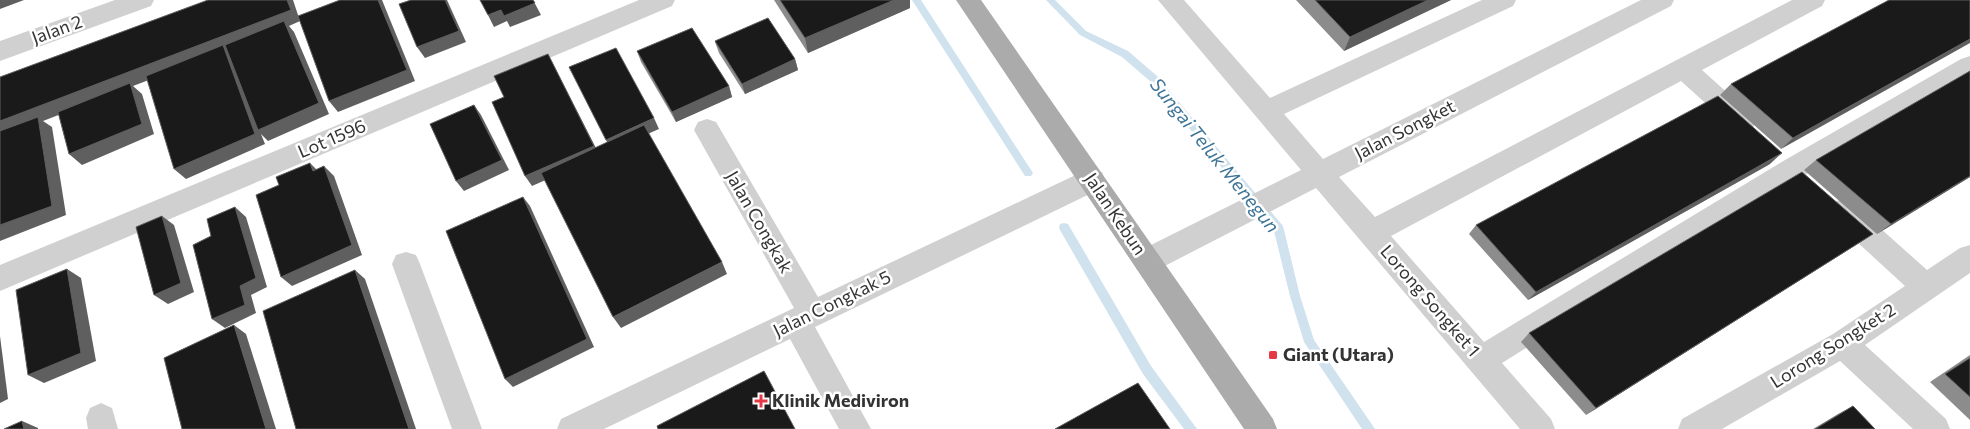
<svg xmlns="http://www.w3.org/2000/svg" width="1970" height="429" viewBox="0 0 1970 429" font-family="Commissioner,sans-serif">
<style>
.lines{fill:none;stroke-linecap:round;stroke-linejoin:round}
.stream{fill:#cfe2ee;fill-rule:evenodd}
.minor{fill:#d0d0d0;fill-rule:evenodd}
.major{fill:#ababab;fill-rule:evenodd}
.wall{fill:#8c8c8c}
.shaded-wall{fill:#5f5f5f}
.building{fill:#1a1a1a;stroke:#5f5f5f}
.poi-dot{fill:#e63946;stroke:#fff;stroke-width:2}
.labels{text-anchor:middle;stroke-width:5;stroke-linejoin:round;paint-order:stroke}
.street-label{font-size:18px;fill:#333;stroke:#fff}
.poi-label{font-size:18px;font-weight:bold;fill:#333;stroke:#fff;text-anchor:start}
.water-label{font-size:19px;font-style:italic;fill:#3f7597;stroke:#fff}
</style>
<rect width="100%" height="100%" fill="#fff"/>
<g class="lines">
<!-- stream -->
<g class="stream">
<polygon points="912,0 921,0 1031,170 1033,173 1031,176 1025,176"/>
<polygon points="1046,0 1055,0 1086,31 1128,51 1157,76 1283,226 1300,296 1314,340 1375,429 1362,429 1304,342 1290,296 1274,231 1151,82 1122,57 1080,35"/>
<polygon points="1064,223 1068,224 1151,366 1197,429 1184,429 1143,374 1060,230 1059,227 1060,224"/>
</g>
<!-- minor -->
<g class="minor">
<polygon points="115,0 154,0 151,6 0,61 0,41"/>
<polygon points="639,0 675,0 672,6 0,291 0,265"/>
<polygon points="1158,0 1184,0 1270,98 1482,0 1516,0 1513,6 1284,114 1323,159 1641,0 1674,0 1671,6 1339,177 1375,217 1792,0 1825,0 1822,6 1702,70 1752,115 1756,122 1752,129 1743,133 1734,129 1681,81 1391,236 1484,342 1785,160 1961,59 1970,56 1970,78 1803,176 1502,363 1551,419 1555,429 1520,429 1316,188 1157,270 1147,273 1137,270 1133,261 1137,252 1301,170"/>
<polygon points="707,119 716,122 818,297 1082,172 1092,169 1102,172 1105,180 1102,188 815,327 871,429 839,429 790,339 604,429 557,429 561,419 794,308 694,130 698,122"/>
<polygon points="1842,199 1852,203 1927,270 1960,248 1970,245 1970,273 1865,345 1946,419 1950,429 1913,429 1840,361 1722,429 1678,429 1682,419 1833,334 1905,286 1832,219 1828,211 1832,203"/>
<polygon points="406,252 416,255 420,264 482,429 452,429 392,264 396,255"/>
<polygon points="101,403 112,408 118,429 88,429 86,418 90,408"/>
</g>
<!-- major -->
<polygon class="major" points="956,0 981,0 1273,419 1277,429 1244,429"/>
</g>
<!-- wall -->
<g class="wall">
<polygon points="774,0 910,0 910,8 808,53"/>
<polygon points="1296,0 1451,0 1344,51"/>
<polygon points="1970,0 1781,149 1720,95 1731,84"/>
<polygon points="715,42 795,59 798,70 745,94 719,53"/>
<polygon points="637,51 729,86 732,97 676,122 641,62"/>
<polygon points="1970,71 1970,177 1877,234 1804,170 1816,160"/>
<polygon points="1770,164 1528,300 1469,234 1476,225"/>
<polygon points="1873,234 1859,243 1586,415 1521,342 1529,333"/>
<polygon points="1970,355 1970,420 1930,382"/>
<polygon points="1853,406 1875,429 1813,429 1838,414"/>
</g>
<!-- shaded-wall -->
<g class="shaded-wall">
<polygon points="0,0 24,0 0,9"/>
<polygon points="287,0 293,0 300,21 289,26 294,32 329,114 268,141 261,134 265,144 186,179 174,169 225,51 133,86 142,94 154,134 82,165 69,154 131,87 43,121 52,127 66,215 0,241 0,121"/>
<polygon points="378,0 382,0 415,81 338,112 329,101"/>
<polygon points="445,0 447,0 466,42 425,58 417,47"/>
<polygon points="533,0 541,15 510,27 507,21 494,27 488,15 501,10"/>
<polygon points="894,0 910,0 910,8 808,53 805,38"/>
<polygon points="1428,0 1451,0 1344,51 1350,37"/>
<polygon points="1970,39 1970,43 1781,149 1793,138"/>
<polygon points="548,54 600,156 532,186 525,176"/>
<polygon points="795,59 798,70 745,94 742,84"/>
<polygon points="729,86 732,97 676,122 672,112"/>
<polygon points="474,105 481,115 509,170 464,191 456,181"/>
<polygon points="654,118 659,129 611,150 606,140"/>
<polygon points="1782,153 1770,164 1528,300 1536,292"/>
<polygon points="310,163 320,173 313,171"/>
<polygon points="324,166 334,176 362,255 292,286 281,277"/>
<polygon points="1970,176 1970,177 1877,234 1891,224"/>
<polygon points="523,197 530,206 594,347 513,387 505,379"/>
<polygon points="235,207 246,217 267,287 251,295 256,313 225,328 212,319 240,286"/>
<polygon points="162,216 174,225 194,292 168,304 154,295"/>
<polygon points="1873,234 1859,243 1586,415 1596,408"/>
<polygon points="722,262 727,274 621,328 613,317"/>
<polygon points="67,269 81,278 96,361 44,383 28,375"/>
<polygon points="355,270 365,279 416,429 409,429"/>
<polygon points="234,325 246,334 276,429 266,429"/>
<polygon points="0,336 8,399 0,403"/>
<polygon points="22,421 38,428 38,429 24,429"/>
</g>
<!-- building -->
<g class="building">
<polygon points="208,0 287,0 291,10 0,121 0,77"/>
<polygon points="340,0 378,0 407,70 329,101 298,16"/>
<polygon points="411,0 445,0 459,31 417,47 399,4"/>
<polygon points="480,0 533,0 535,3 504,16 501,10 488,15"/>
<polygon points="780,0 894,0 805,38"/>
<polygon points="1315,0 1428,0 1350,37"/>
<polygon points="1889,0 1970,0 1970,39 1793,138 1731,84"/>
<polygon points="768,18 795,59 742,84 715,41"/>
<polygon points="284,21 319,103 258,130 225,45"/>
<polygon points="692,28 729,86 672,112 637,51"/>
<polygon points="223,45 255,134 174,169 146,76"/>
<polygon points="616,48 654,118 606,140 569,67"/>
<polygon points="548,54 594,146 525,176 492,102 504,97 494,76"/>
<polygon points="1970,71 1970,176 1891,224 1816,160"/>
<polygon points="130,83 142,124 69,154 58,112"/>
<polygon points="1718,96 1782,153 1536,292 1476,225"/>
<polygon points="474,105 502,160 456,181 430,124"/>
<polygon points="38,117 52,206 0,225 0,131"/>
<polygon points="644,125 722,262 613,317 541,173"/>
<polygon points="310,163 313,171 324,166 352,245 281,277 256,195 279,185 276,177"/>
<polygon points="1802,172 1873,234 1596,408 1529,333"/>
<polygon points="523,197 587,339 505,379 446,231"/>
<polygon points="235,207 256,278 240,286 245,305 212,319 193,245 211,236 207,219"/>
<polygon points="162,216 181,283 154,295 136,227"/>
<polygon points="67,269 81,353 28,375 16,290"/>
<polygon points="355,270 409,429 296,429 263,311"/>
<polygon points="234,325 266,429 182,429 164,358"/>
<polygon points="1970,358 1970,397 1945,374"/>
<polygon points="764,371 795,429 658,429 657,426"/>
<polygon points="1138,383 1170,429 1055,429"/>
<polygon points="1853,406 1875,429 1815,429"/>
<polygon points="22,421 24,429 4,429"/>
</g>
<!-- markers -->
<g class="poi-dot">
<rect x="1268" y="350" width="10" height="10" rx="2.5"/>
<path d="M758.5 393.5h5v5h5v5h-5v5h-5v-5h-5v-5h5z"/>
</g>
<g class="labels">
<!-- street labels -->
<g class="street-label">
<text transform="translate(57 30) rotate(-20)" y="6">Jalan 2</text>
<text transform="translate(1405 130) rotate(-27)" y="6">Jalan Songket</text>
<text transform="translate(332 139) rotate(-23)" y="6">Lot 1596</text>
<text transform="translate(1115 214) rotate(56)" y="6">Jalan Kebun</text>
<text transform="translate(759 222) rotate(60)" y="6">Jalan Congkak</text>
<text transform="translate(1430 301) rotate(49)" y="6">Lorong Songket 1</text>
<text transform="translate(832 304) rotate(-26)" y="6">Jalan Congkak 5</text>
<text transform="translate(1833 346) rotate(-32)" y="6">Lorong Songket 2</text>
</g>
<!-- poi labels -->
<g class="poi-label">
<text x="1283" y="361">Giant (Utara)</text>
<text x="772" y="407">Klinik Mediviron</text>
</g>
<!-- water labels -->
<g class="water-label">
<text transform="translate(1215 155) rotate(51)" y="7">Sungai Teluk Menegun</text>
</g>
</g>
</svg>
